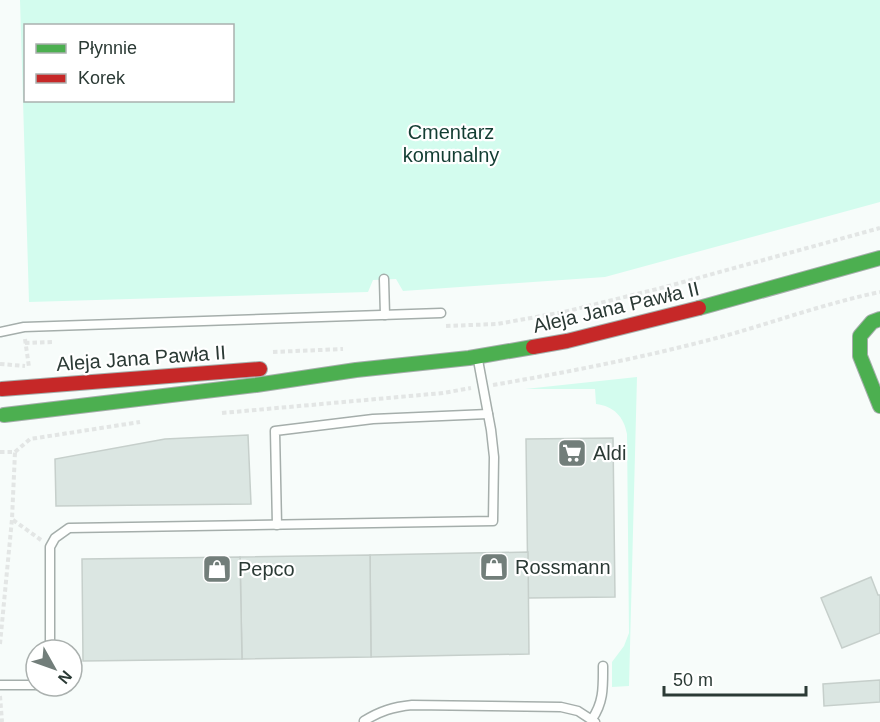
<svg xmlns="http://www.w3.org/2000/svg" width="880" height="722" viewBox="0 0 880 722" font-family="Helvetica,sans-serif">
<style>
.green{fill:#d3fcee;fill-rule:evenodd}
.building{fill:#dbe6e2;stroke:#c6cfcb;stroke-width:1.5}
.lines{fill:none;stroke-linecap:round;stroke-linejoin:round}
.lane-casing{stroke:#a5aeab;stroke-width:11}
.fast-casing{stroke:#a5aeab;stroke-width:16}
.jam-casing{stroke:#a5aeab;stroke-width:16}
.path{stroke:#e3e6e5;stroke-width:4;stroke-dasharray:4.5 3;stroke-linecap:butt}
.lane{stroke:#fefffe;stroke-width:8}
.fast{stroke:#4caf50;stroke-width:14}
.jam{stroke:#c62828;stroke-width:14}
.labels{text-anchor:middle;stroke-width:4.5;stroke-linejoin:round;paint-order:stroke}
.park-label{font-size:20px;fill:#123d32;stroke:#fff}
.street-label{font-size:20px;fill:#2b3a35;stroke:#fff}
.poi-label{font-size:20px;fill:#2b3a35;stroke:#fff;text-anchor:start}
</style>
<rect width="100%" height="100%" fill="#f7fcfa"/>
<!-- green -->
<g class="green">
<path d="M20,0H880V202L605,277L403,291L396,279L373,280L368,292L29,302ZM26,26H232V100H26Z"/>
<path d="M637,377L629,686L612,687V662L624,646L629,633L627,434C624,417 614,406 596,404L595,389H525Z"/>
</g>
<!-- building -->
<g class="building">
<polygon points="248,435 251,504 56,506 55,459 165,439"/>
<polygon points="613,438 615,597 528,598 526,439"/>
<polygon points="528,552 529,654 371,657 370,555"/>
<polygon points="370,555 371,657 242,659 240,557"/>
<polygon points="240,557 242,659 83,661 82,559"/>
<polygon points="871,577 878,595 880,595 880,633 842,648 821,598"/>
<polygon points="880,680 880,702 824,706 823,684"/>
</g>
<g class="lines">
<!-- lane casing -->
<g class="lane-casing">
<g id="lane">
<polyline points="384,279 385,315"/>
<polyline points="0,332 24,327 441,313"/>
<polyline points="277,525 275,431 373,419 488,414"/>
<polyline points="50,650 50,547 55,538 69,528 493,521 494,457 491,430 478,360"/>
<polyline points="0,685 36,685"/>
<path d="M592,719C604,702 603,686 603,666"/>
<path d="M364,721C380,711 393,707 412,705L561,707L578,711L595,722"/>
</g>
</g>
<!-- fast casing -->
<g class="fast-casing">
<g id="fast">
<polyline points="699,308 880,258"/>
<polyline points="880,319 872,322 860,336 860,356 880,406"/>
<polyline points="4,415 256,385 356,370 469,358 533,347"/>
</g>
</g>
<!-- jam casing -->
<g class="jam-casing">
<g id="jam">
<polyline points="533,347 567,341 699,308"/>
<polyline points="2,389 260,369"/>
</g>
</g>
<!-- path -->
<g class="path">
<polyline points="446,326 497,324 564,312 665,287 880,228"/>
<polyline points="25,339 29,367"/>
<polyline points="25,343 52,342"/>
<polyline points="273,352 343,349"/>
<polyline points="0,364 25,366"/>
<path d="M493,385C574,371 656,355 735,333C783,319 831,302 880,292"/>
<polyline points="222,413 443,393 471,388"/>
<polyline points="0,452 15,452 30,439 140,422"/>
<polyline points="13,520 41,540"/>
<polyline points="0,644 12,519 15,452"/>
<polyline points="0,696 2,722"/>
</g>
<!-- lane -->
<use href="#lane" class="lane"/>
<!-- fast -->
<use href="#fast" class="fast"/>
<!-- jam -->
<use href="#jam" class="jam"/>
</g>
<!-- icons -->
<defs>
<g id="supermarket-square" transform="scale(1.5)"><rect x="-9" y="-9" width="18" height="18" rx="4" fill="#727e7a" stroke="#fff"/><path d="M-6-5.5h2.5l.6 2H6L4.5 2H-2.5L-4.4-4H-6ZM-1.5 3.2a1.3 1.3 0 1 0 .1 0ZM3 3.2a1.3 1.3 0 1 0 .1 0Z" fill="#fff"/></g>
<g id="shop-square" transform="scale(1.5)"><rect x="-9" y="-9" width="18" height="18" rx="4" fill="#727e7a" stroke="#fff"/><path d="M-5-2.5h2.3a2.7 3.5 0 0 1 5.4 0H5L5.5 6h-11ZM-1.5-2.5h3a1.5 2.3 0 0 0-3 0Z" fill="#fff"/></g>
</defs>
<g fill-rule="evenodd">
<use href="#supermarket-square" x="572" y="453"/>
<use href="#shop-square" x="494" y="567"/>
<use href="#shop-square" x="217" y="569"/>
</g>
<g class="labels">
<!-- park labels -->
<g class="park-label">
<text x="451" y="139">Cmentarz<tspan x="451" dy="23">komunalny</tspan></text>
</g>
<!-- street labels -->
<g class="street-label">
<text transform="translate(616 307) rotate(-13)" y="7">Aleja Jana Pawła II</text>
<text transform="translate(141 358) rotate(-4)" y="7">Aleja Jana Pawła II</text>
</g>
<!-- poi labels -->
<g class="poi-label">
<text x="593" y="460">Aldi</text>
<text x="515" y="574">Rossmann</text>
<text x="238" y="576">Pepco</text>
</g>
</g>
<!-- legend -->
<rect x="24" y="24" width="210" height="78" fill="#ffffff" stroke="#aab0ae" stroke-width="1.5"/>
<rect x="36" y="44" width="30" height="9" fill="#4caf50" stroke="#aab0ae" stroke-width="1.5"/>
<text x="78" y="54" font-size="18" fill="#2b3a35">Płynnie</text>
<rect x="36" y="74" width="30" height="9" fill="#c62828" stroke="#aab0ae" stroke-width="1.5"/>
<text x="78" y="84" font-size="18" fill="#2b3a35">Korek</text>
<!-- north arrow -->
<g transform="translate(54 668) rotate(130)"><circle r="28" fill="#ffffff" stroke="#aab0ae" stroke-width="1.5"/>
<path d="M0-4.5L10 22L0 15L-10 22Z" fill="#727e7a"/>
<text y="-9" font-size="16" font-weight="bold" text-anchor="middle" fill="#2b3a35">N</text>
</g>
<!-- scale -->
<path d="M664 686v9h142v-9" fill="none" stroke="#2b3a35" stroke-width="3"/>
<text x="673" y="686" font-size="18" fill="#2b3a35" stroke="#ffffff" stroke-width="4.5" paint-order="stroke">50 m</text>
</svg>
